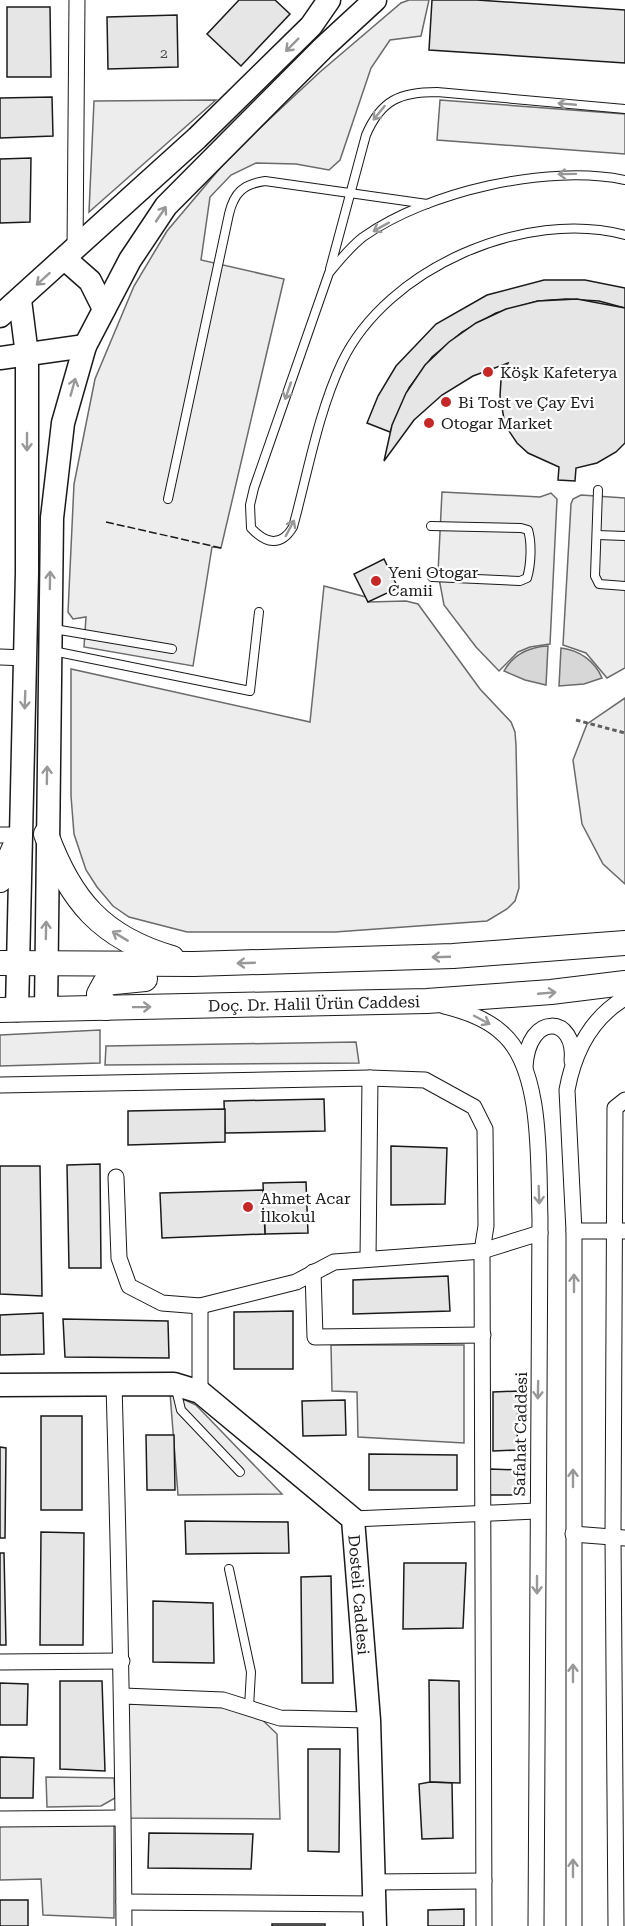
<svg xmlns="http://www.w3.org/2000/svg" width="625" height="1926" viewBox="0 0 625 1926" font-family="'Roboto Serif',serif">
<style>
.built{fill:#ededed;stroke:#6a6a6a;stroke-width:1.5}
.water{fill:#d7d7d7;stroke:#6a6a6a;stroke-width:1.5}
.building{fill:#e6e6e6;stroke:#1a1a1a;stroke-width:1.5}
.lines{fill:none;stroke-linecap:round;stroke-linejoin:round}
.lane-casing{stroke:#1a1a1a;stroke-width:10}
.street-casing{stroke:#1a1a1a;stroke-width:17}
.secondary-casing{stroke:#1a1a1a;stroke-width:25}
.primary-casing{stroke:#1a1a1a;stroke-width:26}
.path{stroke:#5f5f5f;stroke-width:3;stroke-dasharray:4.5 3;stroke-linecap:butt}
.lane{stroke:#fff;stroke-width:8}
.street{stroke:#fff;stroke-width:15}
.secondary{stroke:#fff;stroke-width:22}
.primary{stroke:#fff;stroke-width:24}
.fence{stroke:#1a1a1a;stroke-width:1.5;stroke-dasharray:8 3;stroke-linecap:butt}
.oneway{stroke:#989898}
.poi-dot{fill:#c62828;stroke:#fff;stroke-width:2}
.labels{text-anchor:middle;stroke-width:4.5;stroke-linejoin:round;paint-order:stroke}
.number-label{font-size:14px;fill:#4d4d4d}
.poi-label{font-size:16px;fill:#1a1a1a;stroke:#fff;text-anchor:start}
.street-label{font-size:16px;fill:#1a1a1a;stroke:#fff}
</style>
<rect width="100%" height="100%" fill="#fff"/>
<!-- built -->
<g class="built">
<polygon points="409,0 429,0 421,36 390,40 371,68 340,160 329,170 296,164 256,163 231,175 210,197 201,260 284,279 221,548 212,547 193,666 84,647 86,617 73,619 68,612 74,484 95,379 134,286 167,231 232,154 320,72 401,3"/>
<polygon points="216,100 89,212 94,101"/>
<polygon points="440,100 625,114 625,154 437,140"/>
<polygon points="442,492 540,497 551,493 557,499 550,644 530,647 518,652 499,671 476,647 444,605 438,573"/>
<polygon points="581,495 625,498 625,668 607,678 586,653 563,645 571,504 573,499"/>
<polygon points="324,586 366,597 368,602 406,601 418,604 480,689 511,722 515,732 516,745 519,888 515,901 507,909 487,921 335,932 187,932 129,917 113,906 97,887 86,870 74,834 71,796 71,669 310,722"/>
<polygon points="625,698 625,884 603,864 582,824 573,760 587,724"/>
<polygon points="100,1030 100,1063 0,1066 0,1035"/>
<polygon points="356,1042 359,1063 105,1065 106,1046"/>
<polygon points="331,1345 464,1345 464,1443 358,1437 357,1392 332,1391"/>
<polygon points="170,1393 196,1405 282,1494 178,1495"/>
<polygon points="128,1704 249,1707 277,1734 280,1819 121,1818"/>
<polygon points="46,1777 114,1778 115,1798 101,1806 47,1807"/>
<polygon points="0,1825 114,1825 114,1918 43,1915 41,1879 0,1880"/>
</g>
<!-- water -->
<g class="water">
<path d="M548,646L546,685L525,680L504,671C513,655 529,647 548,646Z"/>
<path d="M561,648C579,650 595,661 602,678L584,684L559,686Z"/>
</g>
<!-- building -->
<g class="building">
<polygon points="239,0 275,0 290,14 241,66 207,34"/>
<polygon points="432,0 477,0 625,10 625,63 429,50"/>
<polygon points="7,7 50,7 51,77 7,77"/>
<polygon points="177,15 178,67 108,69 107,17"/>
<polygon points="52,97 53,136 0,138 0,98"/>
<polygon points="31,158 30,222 0,223 0,159"/>
<polygon points="544,280 585,280 625,288 625,308 599,301 566,299 538,301 496,313 462,332 432,357 409,388 390,432 367,423 378,396 396,366 436,324 487,295"/>
<polygon points="577,299 625,308 625,443 616,452 597,463 576,468 575,481 558,480 559,467 528,453 517,443 505,425 500,396 501,380 508,363 473,376 442,395 414,420 384,461 392,425 406,393 425,365 449,342 476,323 506,309 538,301"/>
<polygon points="384,559 398,588 368,602 354,574"/>
<polygon points="324,1099 325,1131 225,1133 224,1101"/>
<polygon points="225,1109 225,1142 128,1145 128,1111"/>
<polygon points="391,1146 447,1148 445,1204 391,1205"/>
<polygon points="100,1164 101,1268 69,1268 67,1165"/>
<polygon points="0,1166 40,1166 42,1296 0,1294"/>
<polygon points="306,1182 308,1233 265,1234 263,1183"/>
<polygon points="263,1190 265,1234 162,1238 160,1193"/>
<polygon points="448,1276 450,1311 353,1314 353,1280"/>
<polygon points="293,1311 293,1369 234,1369 234,1312"/>
<polygon points="43,1313 44,1354 0,1355 0,1315"/>
<polygon points="63,1319 168,1321 169,1358 65,1357"/>
<polygon points="518,1391 517,1450 493,1451 493,1392"/>
<polygon points="345,1400 346,1435 303,1436 302,1401"/>
<rect x="41" y="1416" width="41" height="94"/>
<polygon points="146,1435 174,1435 175,1490 147,1490"/>
<polygon points="0,1447 6,1448 5,1538 0,1538"/>
<polygon points="369,1454 457,1455 457,1490 369,1490"/>
<polygon points="490,1469 519,1470 519,1495 490,1495"/>
<polygon points="185,1521 288,1522 289,1553 186,1554"/>
<polygon points="41,1532 84,1533 83,1645 40,1645"/>
<polygon points="0,1553 4,1553 6,1645 0,1645"/>
<polygon points="404,1563 466,1563 463,1628 403,1629"/>
<polygon points="331,1576 333,1683 302,1683 301,1577"/>
<polygon points="153,1601 213,1603 214,1663 153,1662"/>
<polygon points="429,1680 459,1681 460,1783 430,1782"/>
<polygon points="60,1681 102,1681 105,1771 60,1769"/>
<polygon points="0,1683 28,1684 27,1725 0,1725"/>
<polygon points="308,1749 340,1749 339,1852 308,1851"/>
<polygon points="0,1757 34,1758 33,1798 0,1798"/>
<polygon points="430,1782 452,1783 453,1838 422,1839 419,1784"/>
<polygon points="149,1833 253,1834 251,1869 148,1868"/>
<rect x="0" y="1900" width="28" height="26"/>
<polygon points="464,1909 464,1926 428,1926 428,1910"/>
<rect x="272" y="1924" width="53" height="2"/>
</g>
<g class="lines">
<!-- lane casing -->
<g class="lane-casing">
<g id="lane">
<path d="M625,180C548,164 428,191 363,237C350,247 339,261 329,273L254,488L250,505L251,528C266,544 281,547 293,527C308,472 318,413 342,362C387,268 526,208 625,235"/>
<path d="M330,269L366,135C381,100 400,92 437,92L625,109"/>
<polyline points="598,490 595,576 599,584 625,586"/>
<path d="M168,499L229,214C234,193 243,184 265,181L427,204"/>
<path d="M431,526L521,528L528,530C532,543 531,565 527,578L520,581L432,577"/>
<polyline points="597,535 625,536"/>
<polyline points="54,629 172,649"/>
<polyline points="53,651 250,691 259,612"/>
<polyline points="176,1389 181,1410 240,1472"/>
<polyline points="229,1569 251,1672 249,1707"/>
</g>
</g>
<!-- street casing -->
<g class="street-casing">
<g id="street">
<polyline points="75,250 77,0"/>
<polyline points="0,657 26,658"/>
<polyline points="0,835 20,835"/>
<path d="M444,1006C465,1011 486,1018 502,1033C544,1069 538,1167 540,1219L536,1926"/>
<path d="M525,1067C528,1011 577,1016 572,1061"/>
<polyline points="0,1085 370,1078 425,1080 474,1107 485,1129 486,1226 482,1251 484,1926"/>
<polyline points="116,1177 119,1258 129,1286 162,1303 200,1306 296,1282 334,1262 482,1251 540,1233"/>
<polyline points="574,1231 625,1231"/>
<polyline points="368,1259 370,1078"/>
<polyline points="313,1272 315,1337 483,1335"/>
<polyline points="200,1306 200,1392"/>
<path d="M114,1384C119,1565 123,1745 124,1926"/>
<polyline points="353,1519 537,1511"/>
<polyline points="573,1534 625,1538"/>
<polyline points="0,1662 122,1661"/>
<polyline points="123,1696 223,1700 280,1718 369,1720"/>
<polyline points="0,1819 121,1818"/>
<polyline points="374,1882 484,1881"/>
<polyline points="124,1902 375,1904"/>
<path d="M574,1926V1231L567,1090C574,1052 591,1018 625,998"/>
<polyline points="616,1926 613,1537 615,1108 625,1100"/>
</g>
</g>
<!-- secondary casing -->
<g class="secondary-casing">
<g id="secondary">
<polyline points="65,259 90,281 104,309"/>
<polyline points="0,316 197,138 311,26 329,0"/>
<polyline points="0,358 85,346"/>
<polyline points="46,1009 52,518 63,423 85,346 130,260 166,206 324,47 375,0"/>
<polyline points="17,1010 27,573 27,355 20,300"/>
<path id="s1" d="M0,1385L174,1384L200,1392L353,1519L369,1720L375,1926"/>
</g>
</g>
<!-- primary casing -->
<g class="primary-casing">
<g id="primary">
<path d="M46,834C70,900 102,938 172,958"/>
<polyline points="0,880 20,835"/>
<polyline points="0,963 194,964 453,956 625,943"/>
<polyline points="106,1008 99,994 105,983 145,979"/>
<path id="s2" d="M0,1010L427,1001L551,992L625,983"/>
</g>
</g>
<!-- path -->
<polyline class="path" points="576,720 625,733"/>
<!-- lane -->
<use href="#lane" class="lane"/>
<!-- street -->
<use href="#street" class="street"/>
<!-- secondary -->
<use href="#secondary" class="secondary"/>
<!-- primary -->
<use href="#primary" class="primary"/>
<!-- fence -->
<polyline class="fence" points="106,522 221,548"/>
</g>
<!-- one-way arrows -->
<defs><path id="oneway-shaft" d="M-6 0H5M1.5-3L5.5 0L1.5 3" fill="none" stroke-width="1.6" stroke-linecap="round" stroke-linejoin="round" transform="scale(1.5)"/></defs>
<g class="oneway">
<use href="#oneway-shaft" transform="translate(292 45) rotate(135)"/>
<use href="#oneway-shaft" transform="translate(567 104) rotate(-175)"/>
<use href="#oneway-shaft" transform="translate(379 113) rotate(129)"/>
<use href="#oneway-shaft" transform="translate(567 174) rotate(179)"/>
<use href="#oneway-shaft" transform="translate(161 214) rotate(-56)"/>
<use href="#oneway-shaft" transform="translate(381 227) rotate(151)"/>
<use href="#oneway-shaft" transform="translate(43 279) rotate(138)"/>
<use href="#oneway-shaft" transform="translate(73 387) rotate(-74)"/>
<use href="#oneway-shaft" transform="translate(288 391) rotate(109)"/>
<use href="#oneway-shaft" transform="translate(27 442) rotate(90)"/>
<use href="#oneway-shaft" transform="translate(290 528) rotate(-62)"/>
<use href="#oneway-shaft" transform="translate(50 580) rotate(-89)"/>
<use href="#oneway-shaft" transform="translate(25 700) rotate(92)"/>
<use href="#oneway-shaft" transform="translate(47 775) rotate(-89)"/>
<use href="#oneway-shaft" transform="translate(46 930) rotate(-89)"/>
<use href="#oneway-shaft" transform="translate(120 936) rotate(-149)"/>
<use href="#oneway-shaft" transform="translate(441 957) rotate(178)"/>
<use href="#oneway-shaft" transform="translate(246 963) rotate(178)"/>
<use href="#oneway-shaft" transform="translate(547 993) rotate(-5)"/>
<use href="#oneway-shaft" transform="translate(142 1007) rotate(-1)"/>
<use href="#oneway-shaft" transform="translate(482 1020) rotate(28)"/>
<use href="#oneway-shaft" transform="translate(539 1195) rotate(88)"/>
<use href="#oneway-shaft" transform="translate(574 1283) rotate(-90)"/>
<use href="#oneway-shaft" transform="translate(538 1390) rotate(91)"/>
<use href="#oneway-shaft" transform="translate(573 1478) rotate(-90)"/>
<use href="#oneway-shaft" transform="translate(537 1585) rotate(90)"/>
<use href="#oneway-shaft" transform="translate(573 1673) rotate(-90)"/>
<use href="#oneway-shaft" transform="translate(573 1868) rotate(-90)"/>
</g>
<!-- markers -->
<g class="poi-dot">
<circle cx="488" cy="372" r="6"/>
<circle cx="446" cy="402" r="6"/>
<circle cx="429" cy="423" r="6"/>
<circle cx="376" cy="581" r="6"/>
<circle cx="248" cy="1207" r="6"/>
</g>
<g class="labels">
<!-- number labels -->
<g class="number-label">
<text x="164" y="58">2</text>
</g>
<!-- poi labels -->
<g class="poi-label">
<text x="500" y="378">Köşk Kafeterya</text>
<text x="458" y="408">Bi Tost ve Çay Evi</text>
<text x="441" y="429">Otogar Market</text>
<text x="388" y="578">Yeni Otogar<tspan x="388" dy="18">Camii</tspan></text>
<text x="260" y="1204">Ahmet Acar<tspan x="260" dy="18">İlkokul</tspan></text>
</g>
<!-- street labels -->
<g class="street-label">
<text dy="6" stroke="none"><textPath href="#s2" startOffset="314">Doç. Dr. Halil Ürün Caddesi</textPath></text>
<text transform="translate(520 1434) rotate(-89)" y="6">Safahat Caddesi</text>
<text dy="6" stroke="none"><textPath href="#s1" startOffset="476">Dosteli Caddesi</textPath></text>
</g>
</g>
</svg>
